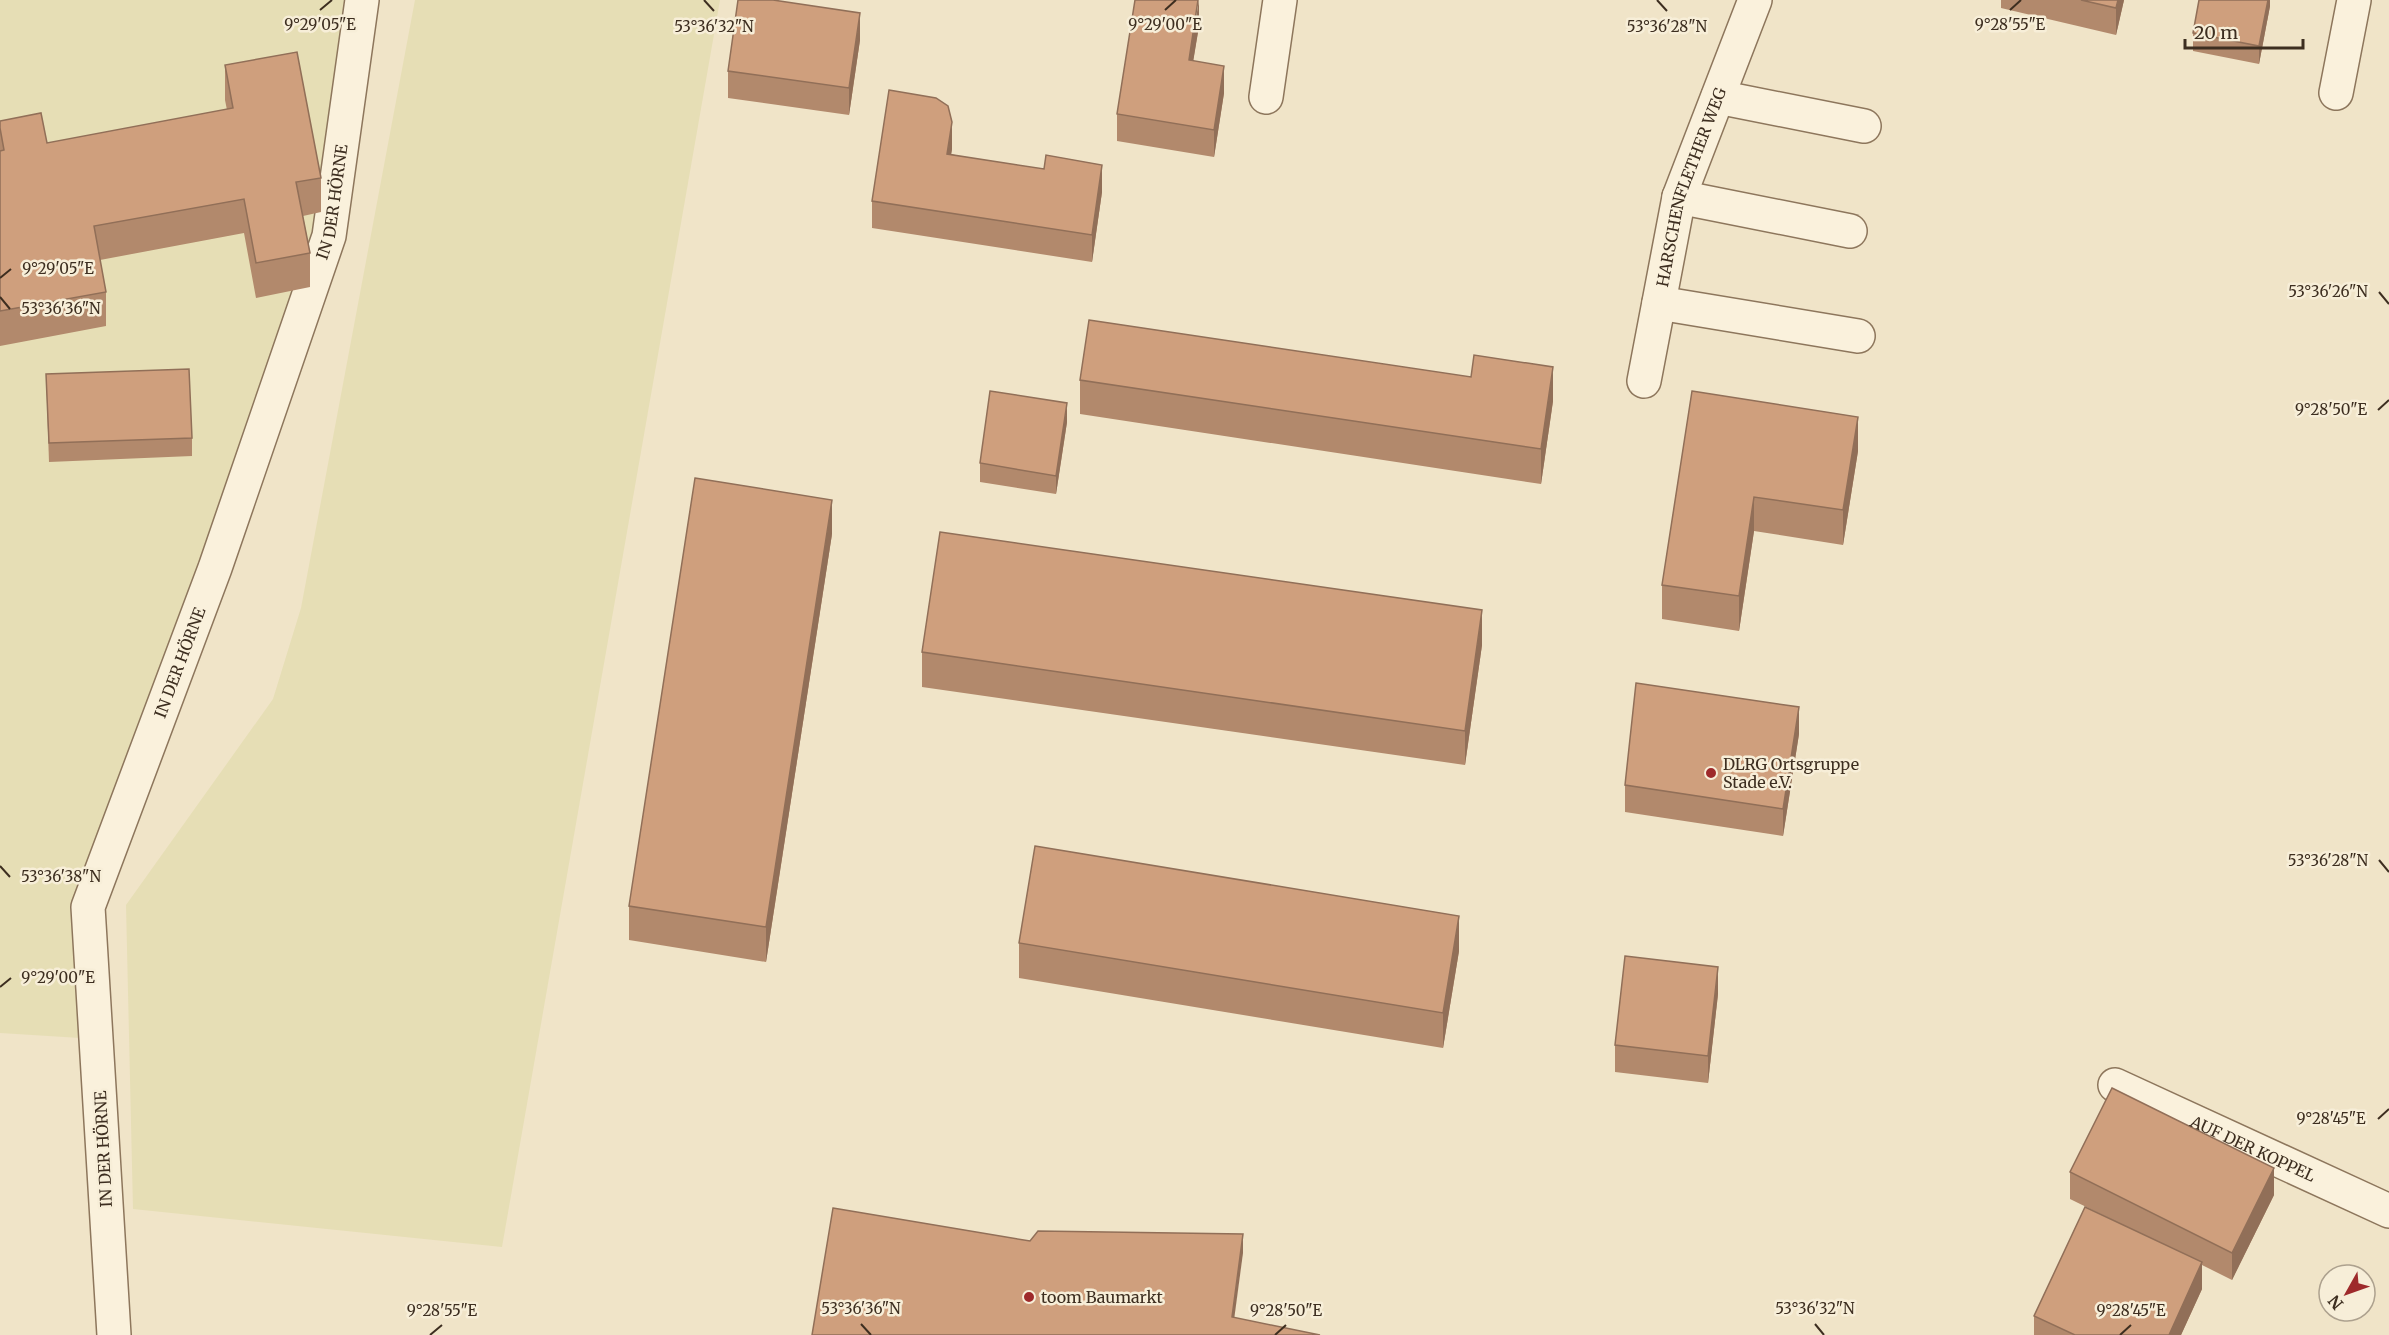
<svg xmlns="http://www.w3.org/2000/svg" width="2389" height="1335" viewBox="0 0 2389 1335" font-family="Merriweather,serif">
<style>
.farmland{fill:#e6deb5}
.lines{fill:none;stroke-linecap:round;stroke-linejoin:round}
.minor-casing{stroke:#8d765c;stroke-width:36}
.minor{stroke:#faf1dc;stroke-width:33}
.wall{fill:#b2896c}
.shaded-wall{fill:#916f58}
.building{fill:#cf9f7d;stroke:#916f58;stroke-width:1.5}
.ticks{fill:none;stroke:#3d2e20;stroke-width:2}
.poi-dot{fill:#9e2a2b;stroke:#f7eed8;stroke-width:2}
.labels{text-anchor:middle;stroke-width:5;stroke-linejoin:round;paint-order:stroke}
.street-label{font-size:16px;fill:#3d2e20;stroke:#f7eed8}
.poi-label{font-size:16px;fill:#3d2e20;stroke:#f7eed8;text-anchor:start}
.ticks-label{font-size:15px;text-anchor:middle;fill:#3d2e20;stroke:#f7eed8;stroke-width:5;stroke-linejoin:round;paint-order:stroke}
</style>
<rect width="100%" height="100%" fill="#f0e4c8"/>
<!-- farmland -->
<g class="farmland">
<polygon points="0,0 362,0 329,236 88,907 96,1039 0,1033"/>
<polygon points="415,0 720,0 502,1247 133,1209 126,905 273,699 301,608"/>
</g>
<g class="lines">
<!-- minor casing -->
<g class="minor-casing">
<g id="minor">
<polyline points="2336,93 2354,0"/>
<polyline points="1266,97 1280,0"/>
<polyline points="1718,97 1864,126"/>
<polyline points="1679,197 1850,231"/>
<polyline points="1659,303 1858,336"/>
<path id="s1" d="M1644,381L1679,197L1755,0"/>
<path id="s2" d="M2115,1085L2389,1211"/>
<path id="s3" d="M114,1335L88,907L215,568L329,236L362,0"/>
</g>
</g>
<!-- minor -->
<use href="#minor" class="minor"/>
</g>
<!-- wall -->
<g class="wall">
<polygon points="2001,0 2124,0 2116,35 2001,8"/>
<polygon points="2270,0 2270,6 2259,64 2193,51 2193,33"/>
<polygon points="1199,26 1193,61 1224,93 1214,157 1117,141 1117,114"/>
<polygon points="860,40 849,115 728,98 728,71"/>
<polygon points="225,65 321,178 321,212 303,216 310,253 310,287 256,298 244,233 100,260 106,292 106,326 0,346 0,121 47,143 227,110 225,100"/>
<polygon points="952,149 951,154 1102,192 1092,262 872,228 872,201"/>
<polygon points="46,374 192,438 192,456 49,462"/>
<polygon points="1080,380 1553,401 1541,484 1080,414"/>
<polygon points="1692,391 1858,451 1843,545 1754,531 1739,631 1662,619 1662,585"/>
<polygon points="1067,422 1056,494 980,482 980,463"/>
<polygon points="832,534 766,962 629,940 629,906"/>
<polygon points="1482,645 1465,765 922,687 922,652"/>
<polygon points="1799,734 1783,836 1625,812 1625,785"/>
<polygon points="1019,943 1459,951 1443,1048 1019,978"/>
<polygon points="1718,994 1708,1083 1615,1072 1615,1045"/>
<polygon points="2070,1172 2274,1195 2232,1280 2202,1265 2202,1289 2181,1335 2034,1335 2034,1316 2119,1223 2070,1199"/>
</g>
<!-- shaded-wall -->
<g class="shaded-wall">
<polygon points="1199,0 1199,26 1189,87 1189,60"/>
<polygon points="2118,0 2124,0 2116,35 2116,8"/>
<polygon points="2268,0 2270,0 2270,6 2259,64 2259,46"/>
<polygon points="860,13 860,40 849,115 849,88"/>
<polygon points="1224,66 1224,93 1214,157 1214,130"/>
<polygon points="952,122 952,149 947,181 947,154"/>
<polygon points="1102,165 1102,192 1092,262 1092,235"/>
<polygon points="1553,367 1553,401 1541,484 1541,449"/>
<polygon points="1067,403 1067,422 1056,494 1056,476"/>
<polygon points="1858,417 1858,451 1843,545 1843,510"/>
<polygon points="1754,497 1754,531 1739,631 1739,596"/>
<polygon points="832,500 832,534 766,962 766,927"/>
<polygon points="1482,610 1482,645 1465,765 1465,731"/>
<polygon points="1799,707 1799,734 1783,836 1783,809"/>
<polygon points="1459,916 1459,951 1443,1048 1443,1013"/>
<polygon points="1718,967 1718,994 1708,1083 1708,1056"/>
<polygon points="2274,1168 2274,1195 2232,1280 2232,1253"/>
<polygon points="1243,1234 1243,1253 1232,1335 1232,1317"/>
<polygon points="2202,1262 2202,1289 2181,1335 2169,1335"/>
</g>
<!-- building -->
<g class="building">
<polygon points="738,0 773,0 860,13 849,88 728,71"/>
<polygon points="1135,0 1198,0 1189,60 1224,66 1214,130 1117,114"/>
<polygon points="2081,0 2118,0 2116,8"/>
<polygon points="2199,0 2268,0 2259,46 2193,33"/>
<polygon points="297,52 321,178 296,182 310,253 256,263 244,199 94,226 106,292 0,311 0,151 4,150 0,128 0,121 41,113 47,143 233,108 225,65"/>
<polygon points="889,90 936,98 948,106 952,122 947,154 1044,169 1046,155 1102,165 1092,235 872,201"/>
<polygon points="1089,320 1471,377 1474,355 1553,367 1541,449 1080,380"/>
<polygon points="189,369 192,438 49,443 46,374"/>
<polygon points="990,391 1067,403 1056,476 980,463"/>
<polygon points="1692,391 1858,417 1843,510 1754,497 1739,596 1662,585"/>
<polygon points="695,478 832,500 766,927 629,906"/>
<polygon points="940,532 1482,610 1465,731 922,652"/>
<polygon points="1636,683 1799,707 1783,809 1625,785"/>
<polygon points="1035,846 1459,916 1443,1013 1019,943"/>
<polygon points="1625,956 1718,967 1708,1056 1615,1045"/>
<polygon points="2112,1088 2274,1168 2232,1253 2070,1172"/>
<polygon points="2085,1207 2202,1262 2169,1335 2075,1335 2034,1316"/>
<polygon points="833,1208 1030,1241 1038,1231 1243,1234 1232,1317 1320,1335 812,1335"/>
</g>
<!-- ticks -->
<path class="ticks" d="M704,0L714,11M1657,0L1667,11M320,10L332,0M1165,10L1176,0M2010,10L2021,0M0,278L11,269M2379,292L2389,304M0,297L10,309M2378,410L2389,400M2379,860L2389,872M0,866L10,877M0,987L11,978M2378,1119L2389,1109M861,1324L871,1335M1815,1324L1824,1335M430,1335L442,1325M1275,1335L1286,1325M2120,1335L2131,1325"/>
<!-- markers -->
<g class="poi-dot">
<circle cx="1711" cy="773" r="6"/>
<circle cx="1029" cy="1297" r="6"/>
</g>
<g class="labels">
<!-- street labels -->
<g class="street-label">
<text dy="6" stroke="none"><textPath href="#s1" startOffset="200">HARSCHENFLETHER WEG</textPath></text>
<text dy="6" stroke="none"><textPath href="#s3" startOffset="1176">IN DER HÖRNE</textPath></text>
<text dy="6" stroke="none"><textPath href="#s3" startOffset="690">IN DER HÖRNE</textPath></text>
<text dy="6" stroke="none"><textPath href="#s2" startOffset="152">AUF DER KOPPEL</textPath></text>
<text transform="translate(103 1149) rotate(-93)" y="6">IN DER HÖRNE</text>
</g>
<!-- poi labels -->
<g class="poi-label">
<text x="1723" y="770">DLRG Ortsgruppe<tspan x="1723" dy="18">Stade e.V.</tspan></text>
<text x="1041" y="1303">toom Baumarkt</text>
</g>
</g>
<g class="ticks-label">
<text x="320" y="30">9°29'05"E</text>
<text x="1165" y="30">9°29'00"E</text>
<text x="2010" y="30">9°28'55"E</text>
<text x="1667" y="32">53°36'28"N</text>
<text x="714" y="32">53°36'32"N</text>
<text x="58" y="274">9°29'05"E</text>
<text x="2328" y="297">53°36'26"N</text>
<text x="61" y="314">53°36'36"N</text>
<text x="2331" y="415">9°28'50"E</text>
<text x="2328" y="866">53°36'28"N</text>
<text x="61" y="882">53°36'38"N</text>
<text x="58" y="983">9°29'00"E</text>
<text x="2331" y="1124">9°28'45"E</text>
<text x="861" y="1314">53°36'36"N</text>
<text x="1815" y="1314">53°36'32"N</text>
<text x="442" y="1316">9°28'55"E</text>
<text x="1286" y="1316">9°28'50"E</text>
<text x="2131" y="1316">9°28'45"E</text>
</g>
<!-- north arrow -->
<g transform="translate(2347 1293) rotate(230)"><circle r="28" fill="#f7eed8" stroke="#ada18e" stroke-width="1.5"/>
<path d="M0-4.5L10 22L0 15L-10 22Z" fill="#9e2a2b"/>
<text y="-9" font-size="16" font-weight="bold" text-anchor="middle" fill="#3d2e20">N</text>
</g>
<!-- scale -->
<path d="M2185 39v9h118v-9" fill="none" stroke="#3d2e20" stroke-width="3"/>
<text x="2194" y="39" font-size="18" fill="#3d2e20" stroke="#f7eed8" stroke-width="4.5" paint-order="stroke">20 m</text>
</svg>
